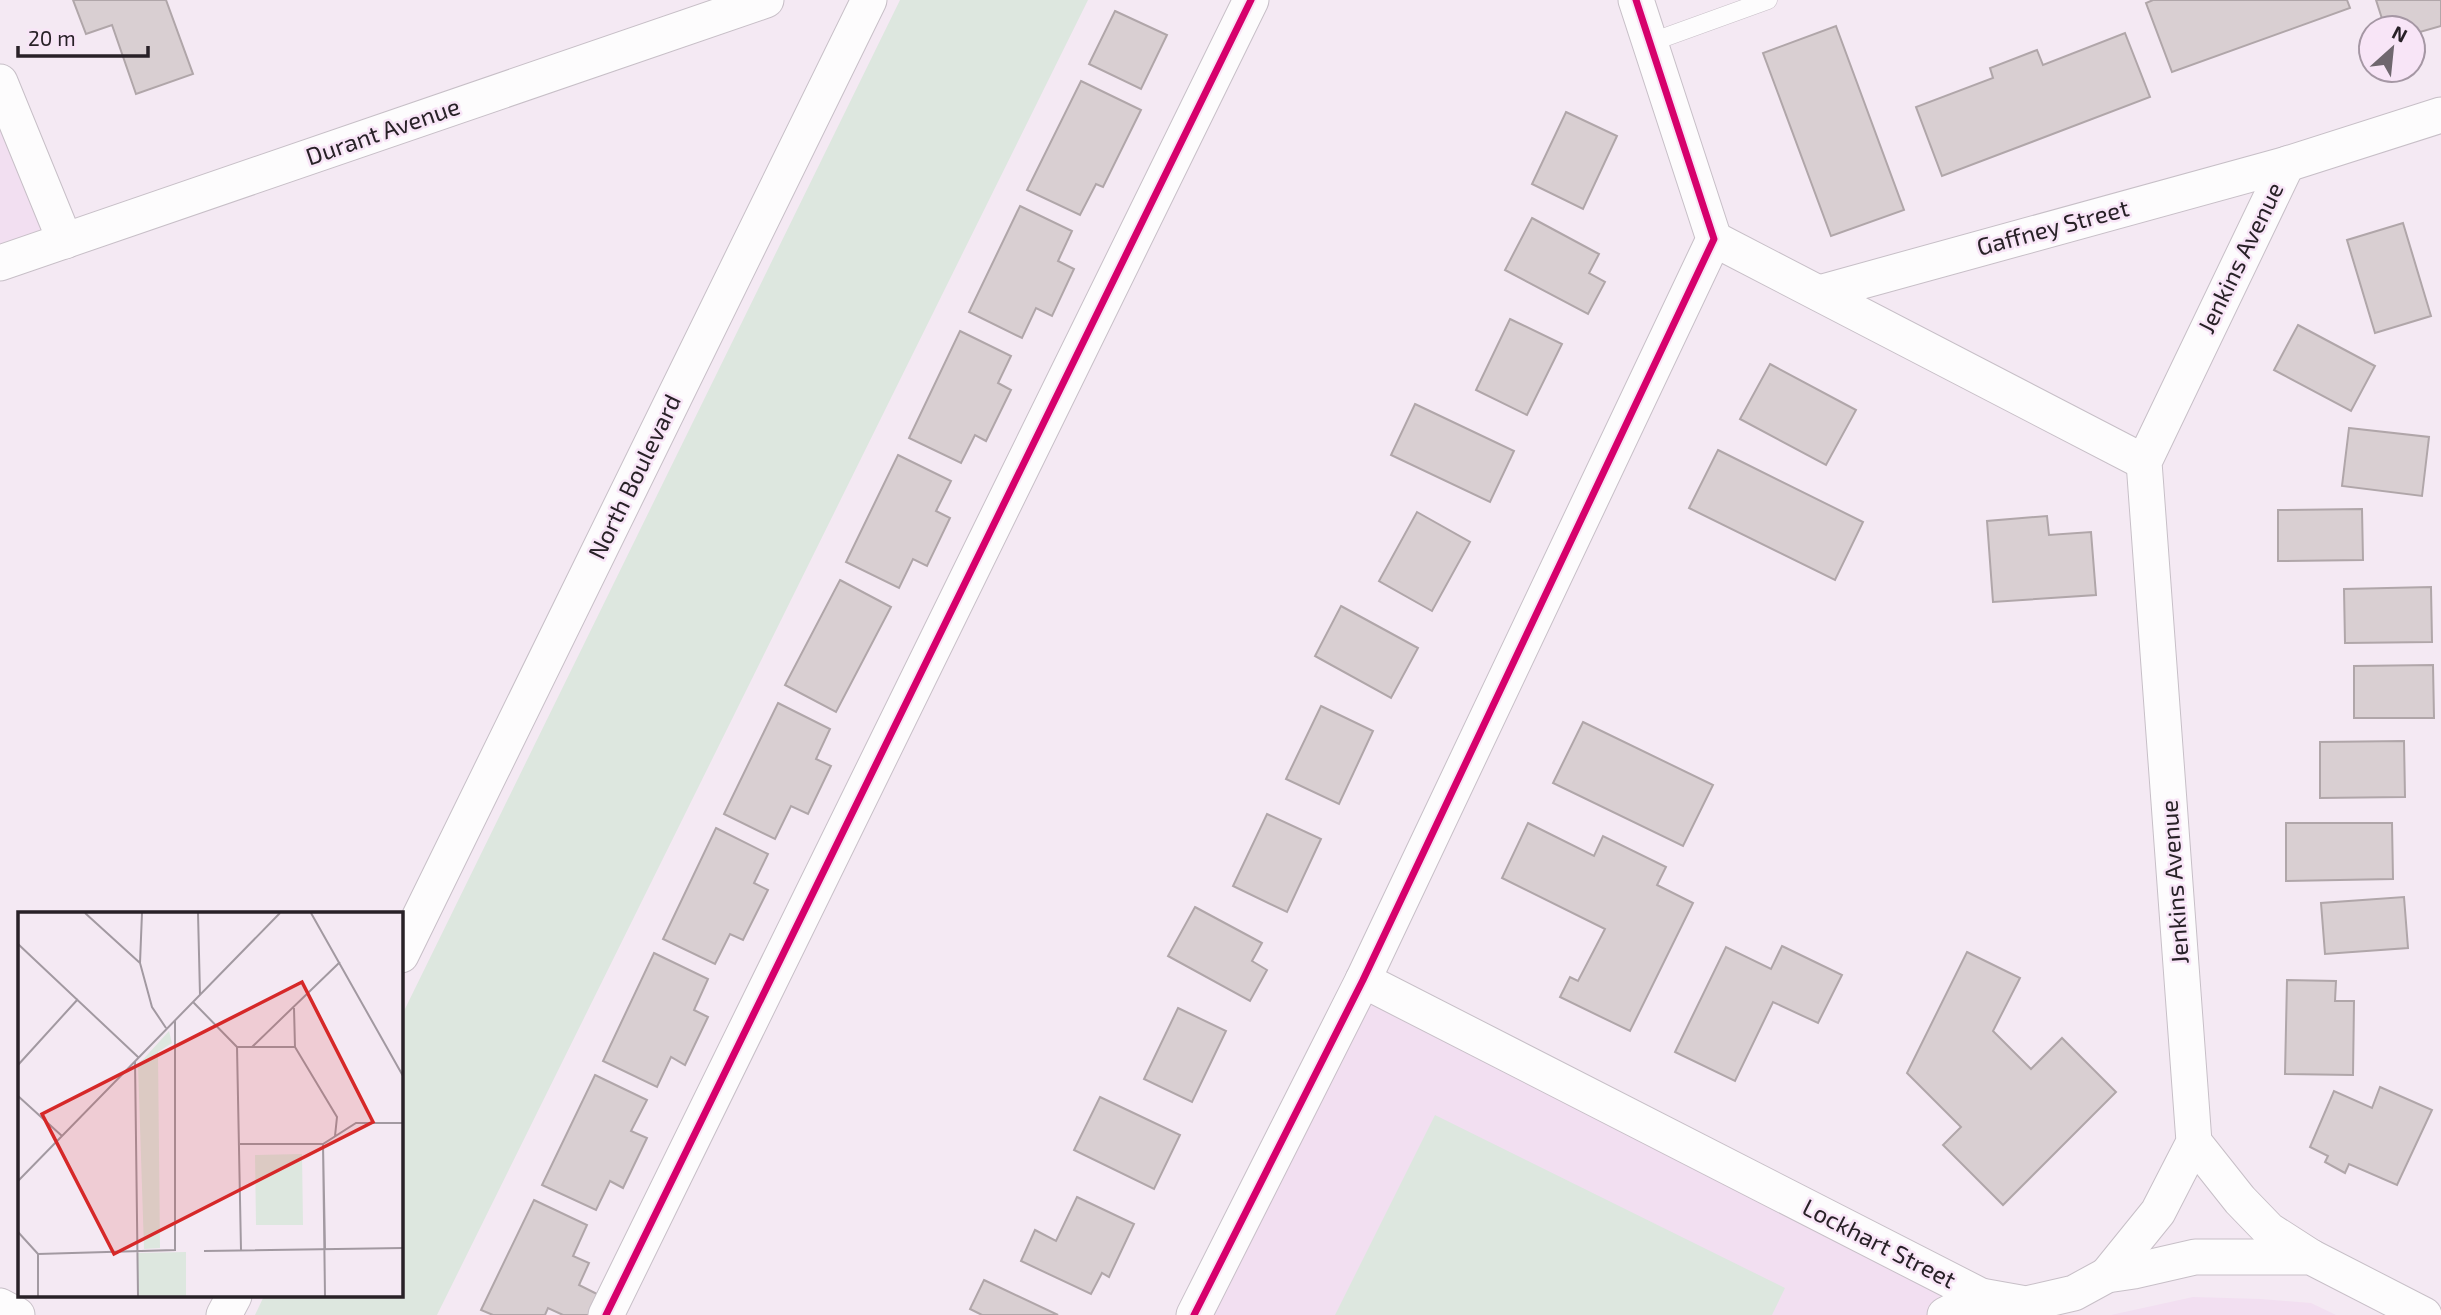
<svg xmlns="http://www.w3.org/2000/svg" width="2441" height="1315" viewBox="0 0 2441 1315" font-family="'Exo 2',sans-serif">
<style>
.built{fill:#f2dff1}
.green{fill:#dde7df}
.building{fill:#d9cfd2;stroke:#b0a6a9;stroke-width:2}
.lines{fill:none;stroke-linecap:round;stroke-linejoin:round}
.service-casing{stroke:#c7bfc7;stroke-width:19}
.minor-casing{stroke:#c7bfc7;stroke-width:37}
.service{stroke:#fdfcfd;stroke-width:18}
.minor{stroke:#fdfcfd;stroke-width:35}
.cycleway-casing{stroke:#f8e5f7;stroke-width:11}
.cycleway{stroke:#d6006c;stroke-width:7}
.labels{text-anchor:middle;stroke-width:5;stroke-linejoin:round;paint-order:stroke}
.street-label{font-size:24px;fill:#282127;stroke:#f8e5f7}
.inset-road{fill:none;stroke:#a299a1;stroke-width:2}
.view{fill:#d62828;fill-opacity:0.15;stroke:#d62828;stroke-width:3.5}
.inset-edge{fill:none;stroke:#282127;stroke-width:3.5}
</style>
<rect width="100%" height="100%" fill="#f4e9f3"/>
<!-- built -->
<g class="built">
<polygon points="0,71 65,241 0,262"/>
<polygon points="1363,980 1981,1296 1945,1315 1194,1315"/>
<polygon points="2193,1297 2261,1299 2311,1303 2336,1315 2111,1315"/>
</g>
<!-- green -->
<g class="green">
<polygon points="900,0 1088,0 437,1315 255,1315 264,1296 401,1296 401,1017"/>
<polygon points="1435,1115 1785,1288 1772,1315 1335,1315"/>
</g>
<!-- building -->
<g class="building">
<polygon points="73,0 166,0 193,74 136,94 112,25 86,34"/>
<polygon points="2153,0 2347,0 2350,8 2172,72 2146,3"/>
<polygon points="2376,0 2441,0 2441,26 2413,34 2413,28 2385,28"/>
<polygon points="1115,11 1167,35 1141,89 1089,64"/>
<polygon points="1836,26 1904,210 1831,236 1763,53"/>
<polygon points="2125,33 2150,97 1942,176 1916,107 1993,78 1990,68 2037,50 2043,65"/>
<polygon points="1081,81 1141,110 1103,187 1096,184 1080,215 1027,190"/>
<polygon points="1566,112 1617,136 1583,209 1532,184"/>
<polygon points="1020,206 1072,231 1058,261 1074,269 1052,316 1036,308 1022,338 969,312"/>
<polygon points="1532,218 1599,254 1589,273 1605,282 1588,314 1505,270"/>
<polygon points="2403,223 2431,316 2375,333 2347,240"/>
<polygon points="1510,319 1562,344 1527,415 1476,390"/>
<polygon points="2298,325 2375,366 2351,411 2274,370"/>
<polygon points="960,331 1011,356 998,383 1011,390 986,441 975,435 961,463 909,438"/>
<polygon points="1770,364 1856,410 1826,465 1740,419"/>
<polygon points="1415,404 1514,451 1490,502 1391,455"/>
<polygon points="2349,428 2429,437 2422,496 2342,486"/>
<polygon points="1718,450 1863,522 1835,580 1689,508"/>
<polygon points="898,455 951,481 936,511 950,518 927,566 913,559 899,588 846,562"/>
<polygon points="2362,509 2363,560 2278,561 2278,510"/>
<polygon points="1417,512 1470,542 1432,611 1379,581"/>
<polygon points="2047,516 2049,535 2091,532 2096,595 1993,602 1987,521"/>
<polygon points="840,580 891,607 836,712 785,685"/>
<polygon points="2431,587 2432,642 2345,643 2344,589"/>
<polygon points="1341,606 1418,648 1391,698 1315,656"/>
<polygon points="2433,665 2434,718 2354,718 2354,666"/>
<polygon points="778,703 830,729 816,759 831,766 808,814 791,806 775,839 724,814"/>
<polygon points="1321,706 1373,731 1339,804 1286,779"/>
<polygon points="1583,722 1713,785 1683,846 1553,783"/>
<polygon points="2404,741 2405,797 2320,798 2320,742"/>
<polygon points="1267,814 1321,839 1287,912 1233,886"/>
<polygon points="1528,823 1594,856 1603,836 1666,867 1657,885 1693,903 1630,1031 1560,997 1570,977 1578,981 1605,929 1502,878"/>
<polygon points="2286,823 2392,823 2393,879 2286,881"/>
<polygon points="716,828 768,854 754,883 768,890 743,940 730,934 715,964 663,939"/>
<polygon points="2404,897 2408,948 2325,954 2321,903"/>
<polygon points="1195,907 1262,943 1252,961 1267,970 1250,1001 1168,956"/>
<polygon points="1782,946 1842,975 1818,1023 1773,1002 1735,1081 1675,1052 1726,947 1771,969"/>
<polygon points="1967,952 2020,978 1993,1031 2031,1069 2062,1038 2116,1092 2003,1205 1943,1145 1961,1127 1907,1073"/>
<polygon points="654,953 708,979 694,1010 708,1017 685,1065 671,1057 657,1087 603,1061"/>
<polygon points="2287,980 2336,981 2335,1001 2354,1001 2353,1075 2285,1074"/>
<polygon points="1178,1008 1226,1031 1192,1102 1144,1079"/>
<polygon points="595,1075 647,1100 631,1131 647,1138 623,1188 610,1181 596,1210 542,1185"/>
<polygon points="2380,1087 2432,1110 2397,1185 2349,1164 2345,1173 2325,1162 2328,1156 2310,1147 2334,1091 2372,1108"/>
<polygon points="1100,1097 1180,1135 1154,1189 1074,1150"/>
<polygon points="1077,1197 1134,1224 1109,1277 1102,1273 1091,1294 1021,1261 1035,1230 1056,1241"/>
<polygon points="534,1200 587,1225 573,1256 589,1263 579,1285 601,1296 592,1315 563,1315 548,1308 545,1315 493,1315 481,1310"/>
<polygon points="984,1280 1058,1315 982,1315 970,1309"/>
</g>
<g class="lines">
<!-- service casing -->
<g class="service-casing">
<polyline id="service" points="1649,43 1768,0"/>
</g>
<!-- minor casing -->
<g class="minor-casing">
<g id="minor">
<polyline points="0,82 65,241"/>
<polyline points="1714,239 2144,462"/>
<polyline points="0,263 766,0"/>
<polyline points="1819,293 2287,164 2441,115"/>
<polyline points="401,955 869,0"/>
<polyline points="1363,980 1981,1296 2026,1304 2074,1293 2107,1275 2134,1271 2195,1257 2311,1257 2424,1315"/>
<polyline points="2194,1142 2240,1200 2269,1230 2311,1257"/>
<polyline points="2107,1275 2158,1212 2194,1142 2144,462 2287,164"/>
<polyline points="0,1306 17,1315"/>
<polyline points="224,1315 234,1296"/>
<polyline points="606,1315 1251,0"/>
<polyline points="1194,1315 1363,980 1714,239 1636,0"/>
<polyline points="1945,1315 1981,1296 1983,1312"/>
</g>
</g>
<!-- service -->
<use href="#service" class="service"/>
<!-- minor -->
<use href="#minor" class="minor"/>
<!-- cycleway casing -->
<g class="cycleway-casing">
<g id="cycleway">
<polyline points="606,1315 1251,0"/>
<polyline points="1194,1315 1363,980 1714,239 1636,0"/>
</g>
</g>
<!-- cycleway -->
<use href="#cycleway" class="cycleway"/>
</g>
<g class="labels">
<!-- street labels -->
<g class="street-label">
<text transform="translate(383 132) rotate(-19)" y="8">Durant Avenue</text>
<text transform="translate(2053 228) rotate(-15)" y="8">Gaffney Street</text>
<text transform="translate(2241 258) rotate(-64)" y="8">Jenkins Avenue</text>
<text transform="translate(635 477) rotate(-64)" y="8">North Boulevard</text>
<text transform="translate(2175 882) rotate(-94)" y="8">Jenkins Avenue</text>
<text transform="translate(1879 1244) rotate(27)" y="8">Lockhart Street</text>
</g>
</g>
<!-- overview -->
<g transform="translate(18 912)">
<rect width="385" height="385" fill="#f4e9f3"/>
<path d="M151,119L154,131L140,140L142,336L126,337L120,153ZM284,242L285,313H238L237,243ZM168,340V384H120V341Z" fill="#dde7df"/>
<path class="inset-road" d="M67,1L122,51M124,1L122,51L134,95L148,116M180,1L182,83M293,1L385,164M0,32L120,145M175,90L219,135L223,338M276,96L277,135L319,205L317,224M219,135H277M234,135L322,50M117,149L120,384M0,153L60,87M0,184L44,224M222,232H305L338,211H385M0,269L262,1M0,320L20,342L157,338V108M307,337L305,232L307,384M186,339L385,336M20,384V342"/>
<path class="view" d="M284,70L355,210L96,342L24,202Z"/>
<rect width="385" height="385" class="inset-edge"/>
</g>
<!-- north arrow -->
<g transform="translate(2392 49) rotate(27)"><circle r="33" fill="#f8e5f7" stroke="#a597a4" stroke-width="2"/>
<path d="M0-5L12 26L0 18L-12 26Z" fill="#6f676e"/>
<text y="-10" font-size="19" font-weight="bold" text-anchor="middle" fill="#282127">N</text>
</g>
<!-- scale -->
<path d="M18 46v10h130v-10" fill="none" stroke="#282127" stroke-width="3.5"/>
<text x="28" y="46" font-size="21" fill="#282127" stroke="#f8e5f7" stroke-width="5" paint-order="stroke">20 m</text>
</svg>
